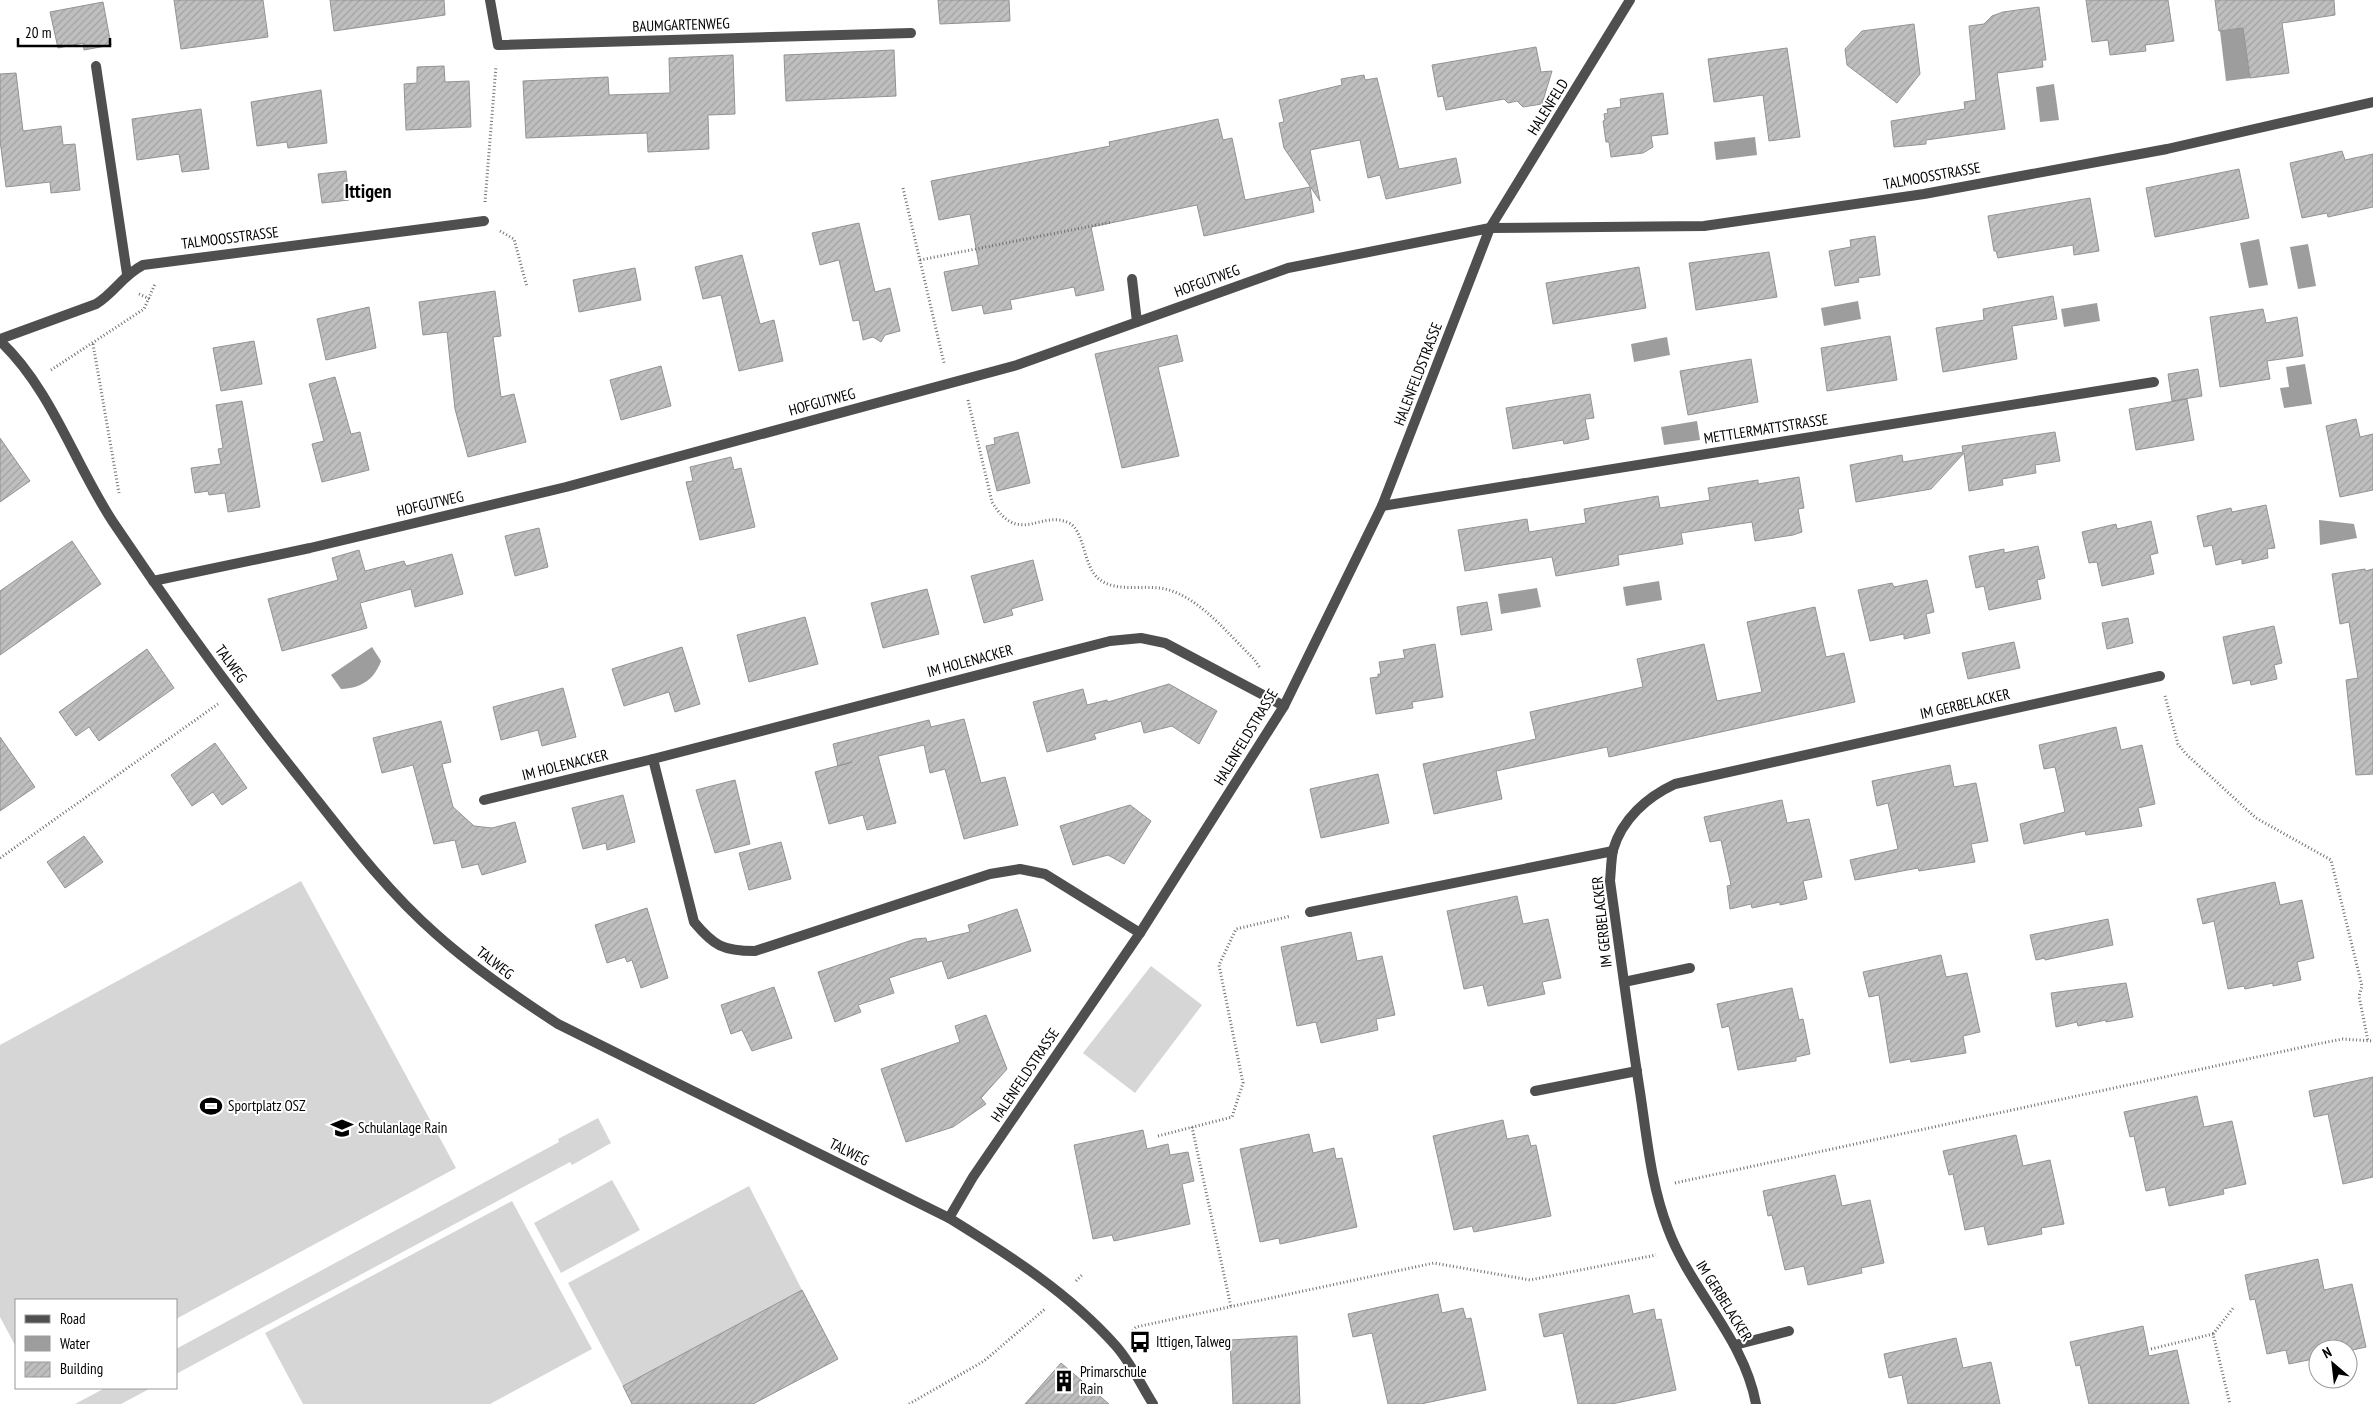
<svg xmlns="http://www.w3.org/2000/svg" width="2373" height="1404" viewBox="0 0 2373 1404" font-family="'PT Sans Narrow',sans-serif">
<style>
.pitch{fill:#d6d6d6}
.water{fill:#9d9d9d}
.building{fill:url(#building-hatch);stroke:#939393}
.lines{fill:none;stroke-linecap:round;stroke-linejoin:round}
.path{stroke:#717171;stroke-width:3;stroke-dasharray:1 2.5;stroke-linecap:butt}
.service{stroke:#4f4f4f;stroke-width:10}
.minor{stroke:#4f4f4f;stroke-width:10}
.tertiary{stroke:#4f4f4f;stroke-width:10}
.labels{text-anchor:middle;stroke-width:4;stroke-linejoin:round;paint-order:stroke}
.street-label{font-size:15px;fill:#000;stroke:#fff}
.poi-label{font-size:15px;fill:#000;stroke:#fff;text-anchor:start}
.district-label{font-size:20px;font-weight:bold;fill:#000;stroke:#fff}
</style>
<defs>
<pattern id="building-hatch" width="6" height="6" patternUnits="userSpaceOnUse" patternTransform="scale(1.25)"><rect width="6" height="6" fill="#bfbfbf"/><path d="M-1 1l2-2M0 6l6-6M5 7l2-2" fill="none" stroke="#a2a2a2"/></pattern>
</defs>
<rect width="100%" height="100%" fill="#fff"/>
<!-- pitch -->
<g class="pitch">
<polygon points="301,881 456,1168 176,1319 176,1300 16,1300 16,1347 0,1317 0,1045"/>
<polygon points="1151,966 1202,1005 1135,1093 1083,1053"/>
<polygon points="598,1118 611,1143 572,1165 570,1162 176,1374 176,1349 559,1142 558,1139"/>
<polygon points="612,1180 640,1230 561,1273 534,1223"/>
<polygon points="749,1186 802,1290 623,1386 568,1283"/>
<polygon points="512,1201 592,1349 490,1404 303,1404 265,1333"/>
<polygon points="105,1388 151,1388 121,1404 75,1404"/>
</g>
<!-- water -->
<g class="water">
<polygon points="2243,28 2250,78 2226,81 2220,31"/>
<polygon points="2054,84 2059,120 2040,122 2036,87"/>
<polygon points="1755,137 1757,155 1716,160 1714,142"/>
<polygon points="2259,239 2268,285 2249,288 2240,243"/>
<polygon points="2308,244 2316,286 2298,289 2290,247"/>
<polygon points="1858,301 1861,319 1824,326 1821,308"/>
<polygon points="2097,303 2100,321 2064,327 2061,309"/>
<polygon points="1667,337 1670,355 1634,362 1631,344"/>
<polygon points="2305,364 2312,404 2284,408 2280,388 2289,387 2286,367"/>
<polygon points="1697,421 1700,440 1664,445 1661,427"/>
<polygon points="2319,520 2354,524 2357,538 2320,545"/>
<polygon points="1659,581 1662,600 1626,606 1623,587"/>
<polygon points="1537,588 1541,607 1501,614 1498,594"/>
<path d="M372,647L381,661C374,680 361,688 341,689L331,675Z"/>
</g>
<!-- building -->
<g class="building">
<polygon points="174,0 263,0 268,37 181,49"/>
<polygon points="330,0 444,0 445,15 334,31"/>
<polygon points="938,0 1009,0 1010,21 940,24"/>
<polygon points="2086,0 2168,0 2174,41 2145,45 2146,51 2110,55 2108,40 2092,42"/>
<polygon points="2215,0 2334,0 2335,15 2282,23 2289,73 2250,78 2243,28 2219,31"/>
<polygon points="103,2 111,45 84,50 83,43 58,48 50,12"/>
<polygon points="2039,7 2046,60 2042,60 2043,67 1997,73 2005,129 1926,140 1926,144 1894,147 1891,121 1965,109 1964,102 1976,100 1969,26 1984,24 1992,16 2003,12"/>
<polygon points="1914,24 1920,74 1897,103 1847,65 1845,49 1862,31"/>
<polygon points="1536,47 1541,72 1552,71 1542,104 1523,107 1517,101 1508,103 1504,99 1446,110 1443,96 1438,97 1432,65"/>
<polygon points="1787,48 1800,137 1769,141 1763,95 1714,102 1708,59"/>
<polygon points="894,50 896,96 786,101 784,55"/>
<polygon points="733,55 735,114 708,115 709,149 648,152 647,133 526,138 523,81 608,77 609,95 670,93 669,58"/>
<polygon points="444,66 445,82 469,81 471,127 406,130 404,84 417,83 417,67"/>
<polygon points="16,73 23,131 61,126 63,145 75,144 80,190 51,193 50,182 6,187 0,140 0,74"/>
<polygon points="1364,75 1365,80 1377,78 1399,169 1456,158 1461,183 1386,199 1380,175 1368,178 1360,140 1310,150 1320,201 1284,148 1279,123 1284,122 1279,100 1342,85 1341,79"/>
<polygon points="321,90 327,143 288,148 287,142 257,146 251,102"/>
<polygon points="1663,93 1668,134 1651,136 1653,147 1643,153 1611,157 1609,142 1606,142 1603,121 1605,120 1604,114 1608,113 1607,109 1621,107 1620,99"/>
<polygon points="201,109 209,169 182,172 179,154 137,160 132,119"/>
<polygon points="1218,119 1223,140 1232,138 1245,200 1310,187 1314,212 1204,236 1197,205 1091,227 1104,290 1076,296 1074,287 1010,300 1012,309 984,314 982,305 952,311 944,272 979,265 970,214 939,220 931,181 1110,146 1109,142"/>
<polygon points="2342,151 2345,160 2373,154 2373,207 2328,217 2327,213 2302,218 2290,163"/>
<polygon points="2239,169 2249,218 2155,237 2146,188"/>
<polygon points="346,171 349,200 322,203 318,174"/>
<polygon points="2090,198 2099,251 2074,255 2073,245 1998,258 1996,251 1994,251 1988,216"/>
<polygon points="859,223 875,292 890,288 900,331 885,335 881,342 873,337 863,340 859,320 853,321 839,260 820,265 812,233"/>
<polygon points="1875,236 1880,275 1858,278 1859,282 1835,286 1829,251 1851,247 1850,240"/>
<polygon points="1769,252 1777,297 1696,310 1689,263"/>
<polygon points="742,255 760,324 774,320 783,361 739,371 721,295 703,299 695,267"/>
<polygon points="1639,267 1646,308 1553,324 1546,283"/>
<polygon points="635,268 641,300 579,312 573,280"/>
<polygon points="495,291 501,336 493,337 501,397 514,394 526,442 468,457 455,409 447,332 423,335 419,302"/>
<polygon points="2053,296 2057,319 2012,326 2017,359 1943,372 1936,328 1984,320 1983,309"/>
<polygon points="369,307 376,348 326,360 317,319"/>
<polygon points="2263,309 2266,323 2297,317 2303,356 2267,361 2270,379 2220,387 2210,317"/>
<polygon points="1177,335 1183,361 1158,367 1179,456 1122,468 1095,354"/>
<polygon points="1890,336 1897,380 1827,391 1821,348"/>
<polygon points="254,341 262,384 221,391 213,348"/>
<polygon points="1751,359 1758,402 1688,415 1680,371"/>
<polygon points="661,366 671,406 621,420 610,380"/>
<polygon points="2198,369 2202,396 2172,401 2168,374"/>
<polygon points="335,377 351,434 360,432 369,470 322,482 312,444 324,441 309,384"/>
<polygon points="1590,394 1594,418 1585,419 1589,439 1564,444 1563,440 1513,449 1506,408"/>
<polygon points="2187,399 2194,440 2136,450 2129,409"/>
<polygon points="242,401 260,507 228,512 225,493 209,495 208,491 195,493 191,468 221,464 218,449 223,448 216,405"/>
<polygon points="2356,419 2360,437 2373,434 2373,490 2340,497 2326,426"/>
<polygon points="1018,432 1030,483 997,491 986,446 995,444 994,438"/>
<polygon points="2055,432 2060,461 2035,465 2036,473 2002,479 2003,485 1969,491 1964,453 1931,489 1856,502 1850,465 1902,455 1903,462 1963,452 1962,446"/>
<polygon points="0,438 30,481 0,502"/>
<polygon points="731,457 734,470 741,468 755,527 700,540 686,482 693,481 690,467"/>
<polygon points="1799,477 1804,508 1798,509 1802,532 1793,535 1755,541 1752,522 1681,533 1683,544 1618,555 1619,565 1556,576 1552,557 1465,571 1458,530 1527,519 1529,532 1586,523 1584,509 1658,496 1660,508 1710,500 1708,488 1758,480 1758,484"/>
<polygon points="2266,505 2275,548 2267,549 2268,558 2242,564 2242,559 2216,565 2212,545 2204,547 2197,516 2231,508 2232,512"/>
<polygon points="2151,521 2158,553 2150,555 2154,574 2102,586 2097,562 2089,563 2082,532 2116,524 2117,529"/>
<polygon points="539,528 548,567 515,576 505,536"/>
<polygon points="72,541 101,584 0,655 0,591"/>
<polygon points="2038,546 2045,578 2037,580 2041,599 1989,610 1984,586 1976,588 1969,556 2004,549 2004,553"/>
<polygon points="359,550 365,571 404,561 406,566 452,554 463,594 415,607 411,589 360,603 367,628 282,651 268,599 338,580 332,558"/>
<polygon points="1033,560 1043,600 1011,609 1013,615 984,623 971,576"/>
<polygon points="2365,569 2365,571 2373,569 2373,774 2356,775 2346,680 2358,678 2349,622 2340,624 2332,574"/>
<polygon points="1927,580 1934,612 1926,614 1930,633 1904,639 1904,634 1870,641 1858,590 1892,583 1894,587"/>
<polygon points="927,589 939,634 883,648 871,603"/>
<polygon points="1487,602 1492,630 1461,635 1457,607"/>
<polygon points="1815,607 1826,657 1844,653 1855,702 1609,757 1607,747 1496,771 1502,799 1434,814 1423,764 1536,739 1530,712 1643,687 1637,659 1704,644 1717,701 1762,692 1747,622"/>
<polygon points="805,617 818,664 749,682 737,635"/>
<polygon points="2128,618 2133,643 2107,649 2102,623"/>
<polygon points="2274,626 2282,663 2274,665 2277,679 2251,685 2250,680 2233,684 2223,637"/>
<polygon points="2014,642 2020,668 1968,679 1962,653"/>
<polygon points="1435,644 1443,697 1412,702 1413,708 1376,714 1370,678 1378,677 1378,674 1381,674 1379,662 1405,658 1403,650"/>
<polygon points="682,647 700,704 675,712 669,692 624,706 612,669"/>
<polygon points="147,649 174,688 99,741 89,727 76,736 59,712"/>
<polygon points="1169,684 1217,711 1199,744 1172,726 1144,733 1141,721 1094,734 1096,739 1047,752 1033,702 1083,689 1087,705 1107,700 1108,702"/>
<polygon points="563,688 576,737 542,746 538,730 501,740 493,707"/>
<polygon points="964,719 981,783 1005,777 1018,825 964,839 945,769 930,773 924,745 878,756 896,823 867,830 863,815 829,824 815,772 852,762 838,766 833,744 929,720 931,727"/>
<polygon points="441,721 451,762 442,764 453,807 474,826 492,828 515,822 526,862 482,875 478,864 462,868 455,840 434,844 413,765 382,773 373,738"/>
<polygon points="2116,727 2121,750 2142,745 2155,804 2138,808 2142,826 2086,835 2085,831 2024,844 2020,824 2065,812 2055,767 2044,769 2039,745"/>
<polygon points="0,737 35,787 0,811"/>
<polygon points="215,743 247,788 222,805 213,792 192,806 171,775"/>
<polygon points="1950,765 1954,787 1976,783 1988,841 1971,844 1975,862 1919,871 1918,868 1855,880 1850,860 1898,849 1888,803 1877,806 1872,781"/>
<polygon points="1378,774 1389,823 1321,838 1310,789"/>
<polygon points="735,780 750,844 715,853 696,790"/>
<polygon points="623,795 635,842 607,850 606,843 583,849 572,808"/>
<polygon points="1782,800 1787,823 1809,819 1822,877 1803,881 1807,899 1780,905 1780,902 1752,908 1751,904 1730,909 1727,886 1731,885 1721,840 1710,842 1704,817"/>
<polygon points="1130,805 1151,821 1124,864 1108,855 1073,865 1060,826"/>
<polygon points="84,836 103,862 65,888 47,862"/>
<polygon points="781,842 791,879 749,890 739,853"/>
<polygon points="2275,882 2280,905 2302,900 2314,958 2297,962 2301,980 2273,986 2273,983 2245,989 2244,986 2228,989 2214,921 2203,924 2197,899"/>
<polygon points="1517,896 1523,924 1548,919 1561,978 1542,982 1545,994 1488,1006 1483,985 1464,989 1447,911"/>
<polygon points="647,908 668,978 641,988 632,960 627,962 625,957 607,963 595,925"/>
<polygon points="1017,909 1031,951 948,979 942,961 889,978 894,993 858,1005 861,1012 835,1022 818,972 915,939 926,938 927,942 970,932 968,925"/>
<polygon points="2108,919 2113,945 2045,960 2045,958 2036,960 2030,935"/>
<polygon points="1351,932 1357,961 1382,956 1395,1015 1376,1019 1378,1030 1321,1043 1316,1022 1297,1026 1281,947"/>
<polygon points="1941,955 1946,977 1967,973 1980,1032 1963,1036 1966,1053 1911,1062 1910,1059 1890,1063 1879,995 1869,997 1863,972"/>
<polygon points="2126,983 2133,1017 2106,1022 2106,1020 2078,1026 2077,1022 2056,1027 2051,993"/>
<polygon points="774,987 792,1038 752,1051 742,1030 731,1034 721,1005"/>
<polygon points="1792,988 1799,1020 1803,1019 1810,1054 1796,1057 1796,1061 1738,1070 1729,1026 1722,1028 1717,1004"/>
<polygon points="986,1015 1007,1069 981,1098 986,1104 953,1127 906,1142 881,1069 960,1042 955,1026"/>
<polygon points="2373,1077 2373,1177 2343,1184 2328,1114 2314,1117 2309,1091"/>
<polygon points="2197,1096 2204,1127 2232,1121 2246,1184 2223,1189 2224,1194 2169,1206 2165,1187 2146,1191 2134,1136 2130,1137 2124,1112"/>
<polygon points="1503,1120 1507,1139 1528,1135 1531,1146 1536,1145 1551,1216 1474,1232 1472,1226 1454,1230 1433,1136"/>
<polygon points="1143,1130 1147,1149 1168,1144 1170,1155 1188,1152 1194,1181 1182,1184 1190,1224 1114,1241 1112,1235 1093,1239 1074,1145"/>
<polygon points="1309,1134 1313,1153 1334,1148 1336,1159 1342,1158 1357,1227 1280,1244 1279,1238 1260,1242 1240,1149"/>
<polygon points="2016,1135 2023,1166 2050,1160 2064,1224 2041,1228 2042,1234 1988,1245 1984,1226 1965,1230 1953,1174 1949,1175 1943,1151"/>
<polygon points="1835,1175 1842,1206 1870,1200 1884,1263 1861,1268 1862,1273 1808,1285 1804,1266 1785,1270 1772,1215 1768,1216 1763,1191"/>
<polygon points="2318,1259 2324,1290 2352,1284 2366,1347 2348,1351 2348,1349 2318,1349 2318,1358 2289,1364 2286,1350 2267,1354 2255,1299 2250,1300 2245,1275"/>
<polygon points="802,1290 838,1359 753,1404 632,1404 623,1386"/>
<polygon points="1438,1294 1442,1313 1463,1308 1466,1319 1471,1318 1486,1390 1421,1404 1388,1404 1372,1333 1353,1337 1348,1314"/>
<polygon points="1629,1295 1633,1314 1654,1309 1656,1320 1661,1319 1676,1390 1612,1404 1578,1404 1563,1333 1544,1337 1539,1314"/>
<polygon points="2143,1326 2149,1356 2177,1350 2189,1404 2089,1404 2080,1365 2076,1366 2070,1342"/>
<polygon points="1297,1336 1300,1404 1233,1404 1230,1340"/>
<polygon points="1956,1338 1963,1368 1991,1362 2000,1404 1908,1404 1902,1375 1889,1378 1884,1354"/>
<polygon points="1061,1363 1109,1404 1025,1404"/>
</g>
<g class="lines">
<!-- path -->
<g class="path">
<polyline points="903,188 944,363"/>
<polyline points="485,202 496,66"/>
<polyline points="500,231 514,239 527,287"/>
<polyline points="920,260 1112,222"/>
<polyline points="139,294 150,299"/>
<polyline points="93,344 119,493"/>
<polyline points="51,370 144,309 155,284"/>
<path d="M968,400L992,502C1019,547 1041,509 1069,523C1085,531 1083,567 1099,579C1118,594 1146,583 1169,590C1202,600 1229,635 1254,659L1260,668"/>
<polyline points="2165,696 2178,744 2186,754 2256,818 2331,860 2362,986 2359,996 2368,1041"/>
<polyline points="0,858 218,704"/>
<polyline points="1192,1127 1231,1307"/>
<polyline points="1158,1136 1232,1117 1243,1083 1219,965 1236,929 1291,916"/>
<polyline points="1675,1183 2317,1044 2343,1039 2373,1041"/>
<polyline points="1076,1281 1082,1275"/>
<polyline points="1130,1333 1136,1327 1434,1263 1530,1280 1656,1255"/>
<polyline points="2213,1334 2234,1307"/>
<polyline points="2151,1349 2213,1334 2230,1404"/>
<polyline points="909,1404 984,1361 1045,1309"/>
</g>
<!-- service -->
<g class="service">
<polyline points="96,66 127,274"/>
<polyline points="1490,228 1630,0"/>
<polyline points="1132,279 1137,322"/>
<polyline points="1310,912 1613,851"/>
<polyline points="1624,982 1690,968"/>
<polyline points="1535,1091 1637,1071"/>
<polyline points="1735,1345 1789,1331"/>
</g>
<!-- minor -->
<g class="minor">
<polyline points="490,0 498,45 911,33"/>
<path d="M0,339L96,304C115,292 122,276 143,265L484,221"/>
<polyline points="1382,506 2154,382"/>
<polyline points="153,581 310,548 566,487 1017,365 1288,268 1490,228 1704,226 1924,194 2167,149 2373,102"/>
<polyline points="484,800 653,759"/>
<path d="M1140,933L1045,874L1020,869L990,874L755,951C723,951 714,946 694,922L653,759L1110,641L1141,638L1165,643L1284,706"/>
<polyline points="949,1218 973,1177 1140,933 1284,706 1382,506 1490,228"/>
<path d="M1756,1404C1744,1338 1691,1291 1668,1229C1651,1185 1647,1138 1640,1092C1629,1022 1620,952 1610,881C1611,871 1611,860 1613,850C1622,819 1647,797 1675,784L2160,676"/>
</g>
<!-- tertiary -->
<path class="tertiary" d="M0,341C52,390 74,463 113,522C174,613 238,701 306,786C347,838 386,890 436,934C474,968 515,996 558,1024L949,1218C1009,1255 1069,1293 1116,1346C1131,1363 1141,1385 1153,1404"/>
</g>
<!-- icons -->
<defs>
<g id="stadium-bare" transform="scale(1.725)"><path d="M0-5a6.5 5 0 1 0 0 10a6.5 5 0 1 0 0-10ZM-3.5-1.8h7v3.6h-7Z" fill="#000" stroke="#fff" stroke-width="2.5" paint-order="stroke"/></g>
<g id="school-bare" transform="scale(1.725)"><path d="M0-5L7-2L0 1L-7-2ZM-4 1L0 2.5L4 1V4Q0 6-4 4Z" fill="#000" stroke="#fff" stroke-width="2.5" paint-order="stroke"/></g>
<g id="bus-bare" transform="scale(1.725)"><path d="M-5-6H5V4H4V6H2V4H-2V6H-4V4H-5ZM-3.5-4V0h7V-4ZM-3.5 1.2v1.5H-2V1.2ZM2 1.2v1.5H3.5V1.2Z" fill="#000" stroke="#fff" stroke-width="2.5" paint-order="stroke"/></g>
<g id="building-bare" transform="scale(1.725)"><path d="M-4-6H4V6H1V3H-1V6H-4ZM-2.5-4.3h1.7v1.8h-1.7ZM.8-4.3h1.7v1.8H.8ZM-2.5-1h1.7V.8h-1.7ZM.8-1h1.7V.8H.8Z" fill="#000" stroke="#fff" stroke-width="2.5" paint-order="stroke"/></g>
</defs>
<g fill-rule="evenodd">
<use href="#stadium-bare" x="211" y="1106"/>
<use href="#school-bare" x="342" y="1128"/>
<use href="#bus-bare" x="1140" y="1342"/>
<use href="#building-bare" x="1064" y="1381"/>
</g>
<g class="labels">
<!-- street labels -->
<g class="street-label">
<text transform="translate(681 25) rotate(-2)" y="5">BAUMGARTENWEG</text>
<text transform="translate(1548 107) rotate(-58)" y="5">HALENFELD</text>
<text transform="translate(1932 176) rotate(-10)" y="5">TALMOOSSTRASSE</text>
<text transform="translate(230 238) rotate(-7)" y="5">TALMOOSSTRASSE</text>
<text transform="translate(1207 281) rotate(-20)" y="5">HOFGUTWEG</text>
<text transform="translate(1418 374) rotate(-69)" y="5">HALENFELDSTRASSE</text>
<text transform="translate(822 402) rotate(-15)" y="5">HOFGUTWEG</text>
<text transform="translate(1766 429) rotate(-9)" y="5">METTLERMATTSTRASSE</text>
<text transform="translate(430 504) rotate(-13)" y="5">HOFGUTWEG</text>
<text transform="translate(970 661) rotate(-15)" y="5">IM HOLENACKER</text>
<text transform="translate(231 664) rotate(54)" y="5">TALWEG</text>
<text transform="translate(1965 704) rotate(-13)" y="5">IM GERBELACKER</text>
<text transform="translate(1246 737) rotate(-59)" y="5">HALENFELDSTRASSE</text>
<text transform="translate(565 765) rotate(-14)" y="5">IM HOLENACKER</text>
<text transform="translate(1602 922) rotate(-96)" y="5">IM GERBELACKER</text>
<text transform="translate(495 963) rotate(38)" y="5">TALWEG</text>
<text transform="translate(1025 1075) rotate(-56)" y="5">HALENFELDSTRASSE</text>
<text transform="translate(849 1152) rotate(27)" y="5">TALWEG</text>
<text transform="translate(1724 1301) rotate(58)" y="5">IM GERBELACKER</text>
</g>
<!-- poi labels -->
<g class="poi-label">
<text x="228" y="1111">Sportplatz OSZ</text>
<text x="358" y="1133">Schulanlage Rain</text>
<text x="1156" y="1347">Ittigen, Talweg</text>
<text x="1080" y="1377">Primarschule<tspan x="1080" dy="17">Rain</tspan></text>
</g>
<!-- district labels -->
<g class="district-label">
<text x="368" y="198">Ittigen</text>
</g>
</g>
<!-- legend -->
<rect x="15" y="1299" width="162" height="90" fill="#ffffff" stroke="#999999"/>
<rect x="25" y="1315" width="25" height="8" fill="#4f4f4f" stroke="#999999"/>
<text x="60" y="1324" font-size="15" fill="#000000">Road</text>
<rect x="25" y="1336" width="25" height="15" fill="#9d9d9d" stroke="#999999"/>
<text x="60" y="1349" font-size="15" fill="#000000">Water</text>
<rect x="25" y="1362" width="25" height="15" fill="url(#building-hatch)" stroke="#999999"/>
<text x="60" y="1374" font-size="15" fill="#000000">Building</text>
<!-- north arrow -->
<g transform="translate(2333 1364) rotate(332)"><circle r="24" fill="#ffffff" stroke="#999999"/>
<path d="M0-4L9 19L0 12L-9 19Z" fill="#000000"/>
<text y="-8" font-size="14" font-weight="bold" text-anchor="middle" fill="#000000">N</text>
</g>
<!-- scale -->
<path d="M18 38v8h92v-8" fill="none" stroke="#000000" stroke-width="2.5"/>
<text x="25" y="38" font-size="15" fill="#000000" stroke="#ffffff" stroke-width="4" paint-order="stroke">20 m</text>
</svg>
